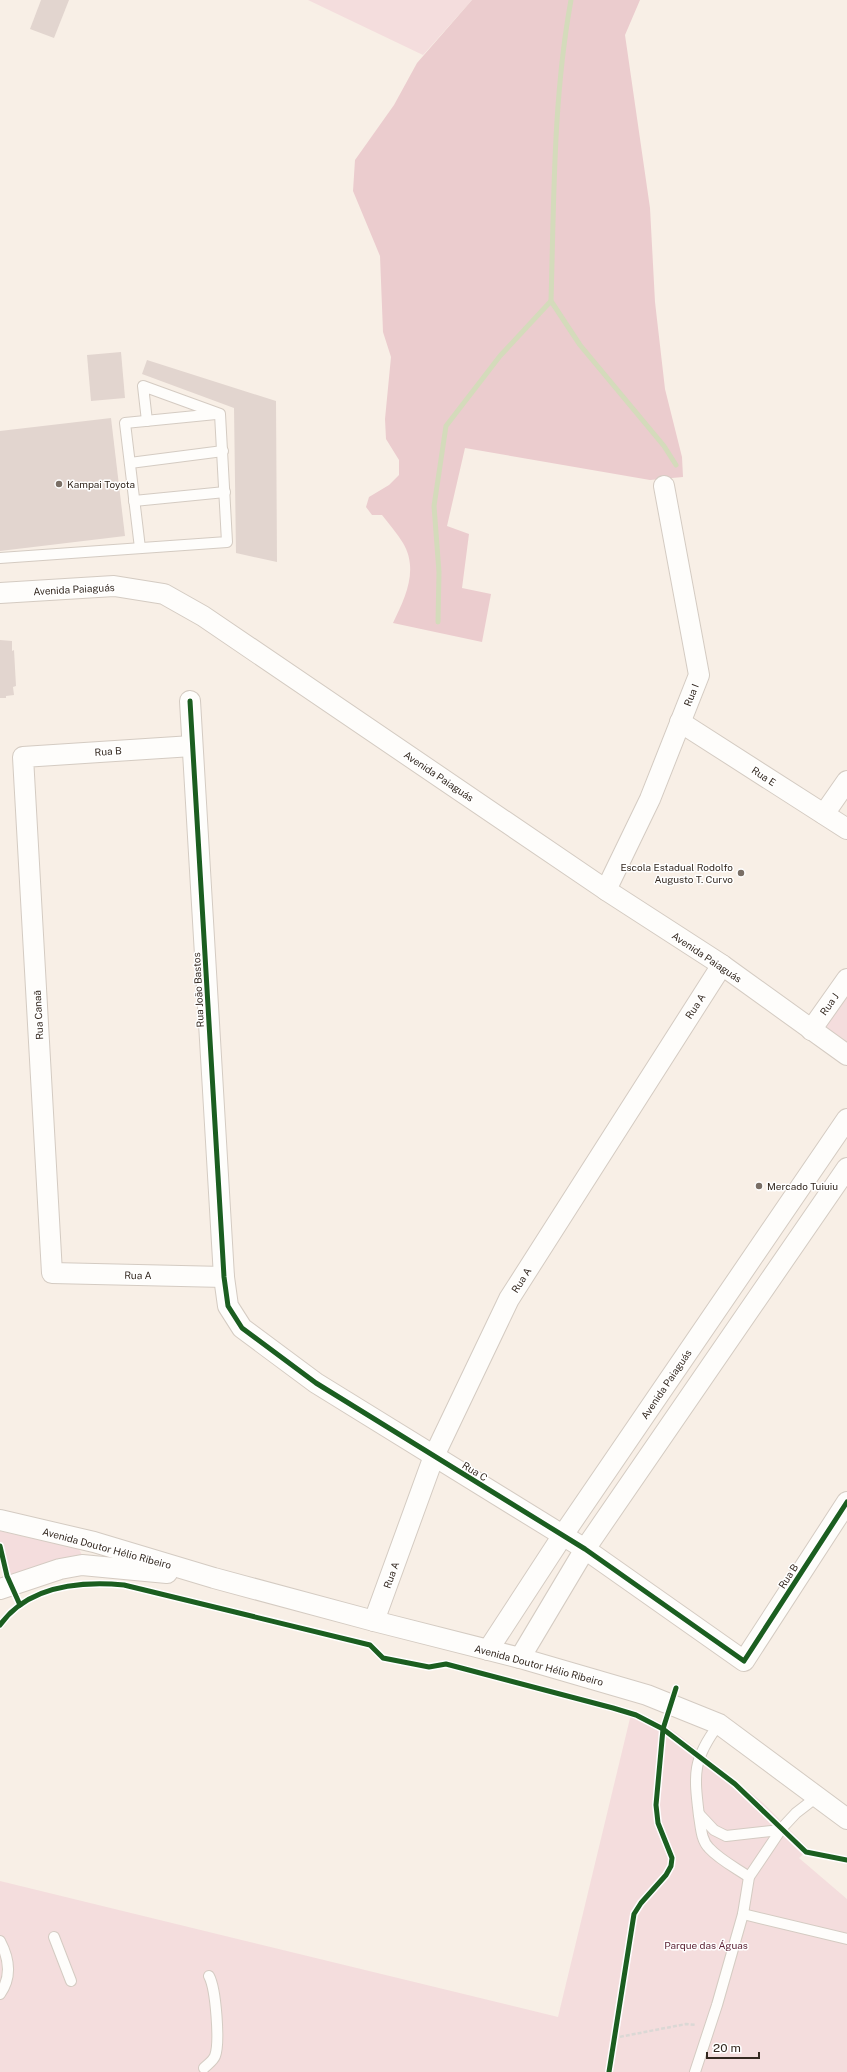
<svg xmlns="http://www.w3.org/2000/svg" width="847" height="2072" viewBox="0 0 847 2072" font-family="'Public Sans',sans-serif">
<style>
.green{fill:#f4dddd}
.forest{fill:#ebccce}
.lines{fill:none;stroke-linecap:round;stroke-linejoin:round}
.stream{stroke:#d4dbbb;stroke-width:5}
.building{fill:#e2d5cf}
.service-casing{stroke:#d4cbc2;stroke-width:12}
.minor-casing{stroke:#d4cbc2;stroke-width:22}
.path{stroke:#dbd8d5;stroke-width:2.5;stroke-dasharray:4 2;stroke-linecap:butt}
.service{stroke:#fefdfb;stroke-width:10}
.minor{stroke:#fefdfb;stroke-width:20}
.cycleway-casing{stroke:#fff;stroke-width:8}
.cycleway{stroke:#1b5e20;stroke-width:5}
.poi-dot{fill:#796e65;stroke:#fff;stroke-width:1.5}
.labels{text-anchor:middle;stroke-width:3;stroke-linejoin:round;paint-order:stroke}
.poi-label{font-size:10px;fill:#342920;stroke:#fff;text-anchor:start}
.street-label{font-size:10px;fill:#342920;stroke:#fff}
.park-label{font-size:10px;fill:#581e31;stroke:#fff}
</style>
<rect width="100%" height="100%" fill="#f8efe6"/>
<!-- green -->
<g class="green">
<polygon points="308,0 472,0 423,55"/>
<polygon points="847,987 847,1045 820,1026"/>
<polygon points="0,1531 79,1549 82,1555 79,1558 49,1563 7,1576 3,1574 0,1559"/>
<polygon points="632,1710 659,1722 675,1732 731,1776 763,1803 809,1849 799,1858 847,1899 847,2072 0,2072 0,1881 558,2017"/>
</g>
<!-- forest -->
<path class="forest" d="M472,0H640L625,35L650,208L655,302L665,389L682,457L683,477L650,480L465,448L447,526L469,534L462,588L491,594L482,642L393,623C405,598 419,570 403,543C397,533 389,524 382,515H372L366,507L369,497L389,485L399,475V460L386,439L385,419L391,357L383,332L380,256L353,191L355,160L394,105L417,63Z"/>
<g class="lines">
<!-- stream -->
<g class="stream">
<polyline points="551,301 580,345 664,446 676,465"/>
<path d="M438,622L439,572L434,506L446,426L500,356L551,301C554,202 553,98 571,0"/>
</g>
</g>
<!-- building -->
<g class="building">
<polygon points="41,0 69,0 54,38 30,29"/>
<polygon points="121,352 125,398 91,401 87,355"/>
<polygon points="147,360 276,401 277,562 236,553 234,408 142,374"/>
<polygon points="111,418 125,536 0,551 0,431"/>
<polygon points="0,640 12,641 12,651 14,650 16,686 13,687 14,695 6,696 6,698 0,698"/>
</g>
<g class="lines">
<!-- service casing -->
<g class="service-casing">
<g id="service">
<polyline points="130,463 223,451"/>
<polyline points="134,501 225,492"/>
<polyline points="140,548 125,423 216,414"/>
<polyline points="0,558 227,542 220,414 143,386 147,421"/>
<path d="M719,1724C692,1760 694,1774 699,1816C701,1827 701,1840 709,1848C720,1860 736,1868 749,1877"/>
<polyline points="699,1814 714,1830 726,1836 780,1830"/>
<polyline points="743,1914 847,1939"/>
<polyline points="54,1937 71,1981"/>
<path d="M0,1941C9,1958 12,1977 0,1994"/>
<path d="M204,2068C208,2064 213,2061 215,2056C220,2043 216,1989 209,1976"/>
<polyline points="695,2072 717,2005 743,1914 749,1877 782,1828 796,1813 818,1796"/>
</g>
</g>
<!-- minor casing -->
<g class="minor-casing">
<g id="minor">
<polyline points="0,593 114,586 164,594 203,616 606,890 722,965 847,1055"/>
<polyline points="190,701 224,1277 228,1306 242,1328 316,1383 585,1549 744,1661 847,1502"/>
<polyline points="680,722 847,829"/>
<polyline points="192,746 23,757 52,1273 224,1277"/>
<polyline points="824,814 847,781"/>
<polyline points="606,890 650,799 699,675 664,486"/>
<polyline points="811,1030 847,979"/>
<polyline points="0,1520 94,1542 214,1578 374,1621 520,1658 647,1695 719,1724 847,1819"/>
<polyline points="0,1589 60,1569 82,1565 167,1573"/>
<polyline points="374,1621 434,1456 509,1299 722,965"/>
<polyline points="488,1650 563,1535 847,1119"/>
<polyline points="520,1658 585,1549 847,1168"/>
</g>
</g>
<!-- path -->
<polyline class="path" points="614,2038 686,2024 696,2025"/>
<!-- service -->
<use href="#service" class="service"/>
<!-- minor -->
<use href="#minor" class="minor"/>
<!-- cycleway casing -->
<g class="cycleway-casing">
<g id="cycleway">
<polyline points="190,701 224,1277 228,1306 242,1328 316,1383 585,1549 744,1661 847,1502"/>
<polyline points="0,1546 7,1576 20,1605"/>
<path d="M0,1625C28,1586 79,1581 124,1585L370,1645L383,1658L429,1667L446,1664L613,1708L636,1715L663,1729L735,1784L806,1852L847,1860"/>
<polyline points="609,2072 634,1914 641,1903 666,1875 671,1866 672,1858 658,1823 656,1805 663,1729 676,1688"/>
</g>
</g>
<!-- cycleway -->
<use href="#cycleway" class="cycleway"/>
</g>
<!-- markers -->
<g class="poi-dot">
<circle cx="59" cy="484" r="4"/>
<circle cx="741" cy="873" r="4"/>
<circle cx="759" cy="1186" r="4"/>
</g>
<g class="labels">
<!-- poi labels -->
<g class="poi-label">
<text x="67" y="488">Kampai Toyota</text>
<text x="733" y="871" text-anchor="end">Escola Estadual Rodolfo<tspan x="733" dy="12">Augusto T. Curvo</tspan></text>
<text x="767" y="1190">Mercado Tuiuiu</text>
</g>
<!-- street labels -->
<g class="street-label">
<text transform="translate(74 589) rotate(-3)" y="4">Avenida Paiaguás</text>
<text transform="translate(691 695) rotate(-68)" y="4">Rua I</text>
<text transform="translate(108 751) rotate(-4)" y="4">Rua B</text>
<text transform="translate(439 776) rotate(34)" y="4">Avenida Paiaguás</text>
<text transform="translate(764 776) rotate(33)" y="4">Rua E</text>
<text transform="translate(707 957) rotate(34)" y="4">Avenida Paiaguás</text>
<text transform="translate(198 990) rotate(-93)" y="4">Rua João Bastos</text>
<text transform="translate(829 1004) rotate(-55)" y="4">Rua J</text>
<text transform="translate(695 1006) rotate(-57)" y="4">Rua A</text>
<text transform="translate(38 1015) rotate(-93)" y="4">Rua Canaã</text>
<text transform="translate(138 1275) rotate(1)" y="4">Rua A</text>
<text transform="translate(521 1280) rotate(-58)" y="4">Rua A</text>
<text transform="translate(666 1384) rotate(-56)" y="4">Avenida Paiaguás</text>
<text transform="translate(475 1471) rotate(32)" y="4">Rua C</text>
<text transform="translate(107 1548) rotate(15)" y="4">Avenida Doutor Hélio Ribeiro</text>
<text transform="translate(391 1575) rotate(-70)" y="4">Rua A</text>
<text transform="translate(788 1576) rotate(-57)" y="4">Rua B</text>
<text transform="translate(539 1665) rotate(15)" y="4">Avenida Doutor Hélio Ribeiro</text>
</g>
<!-- park labels -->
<g class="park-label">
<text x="706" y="1949">Parque das Águas</text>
</g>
</g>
<!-- scale -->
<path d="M707 2052v6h52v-6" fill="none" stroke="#342920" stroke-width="2"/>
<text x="713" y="2052" font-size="12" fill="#342920" stroke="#ffffff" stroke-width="3" paint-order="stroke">20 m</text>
</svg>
